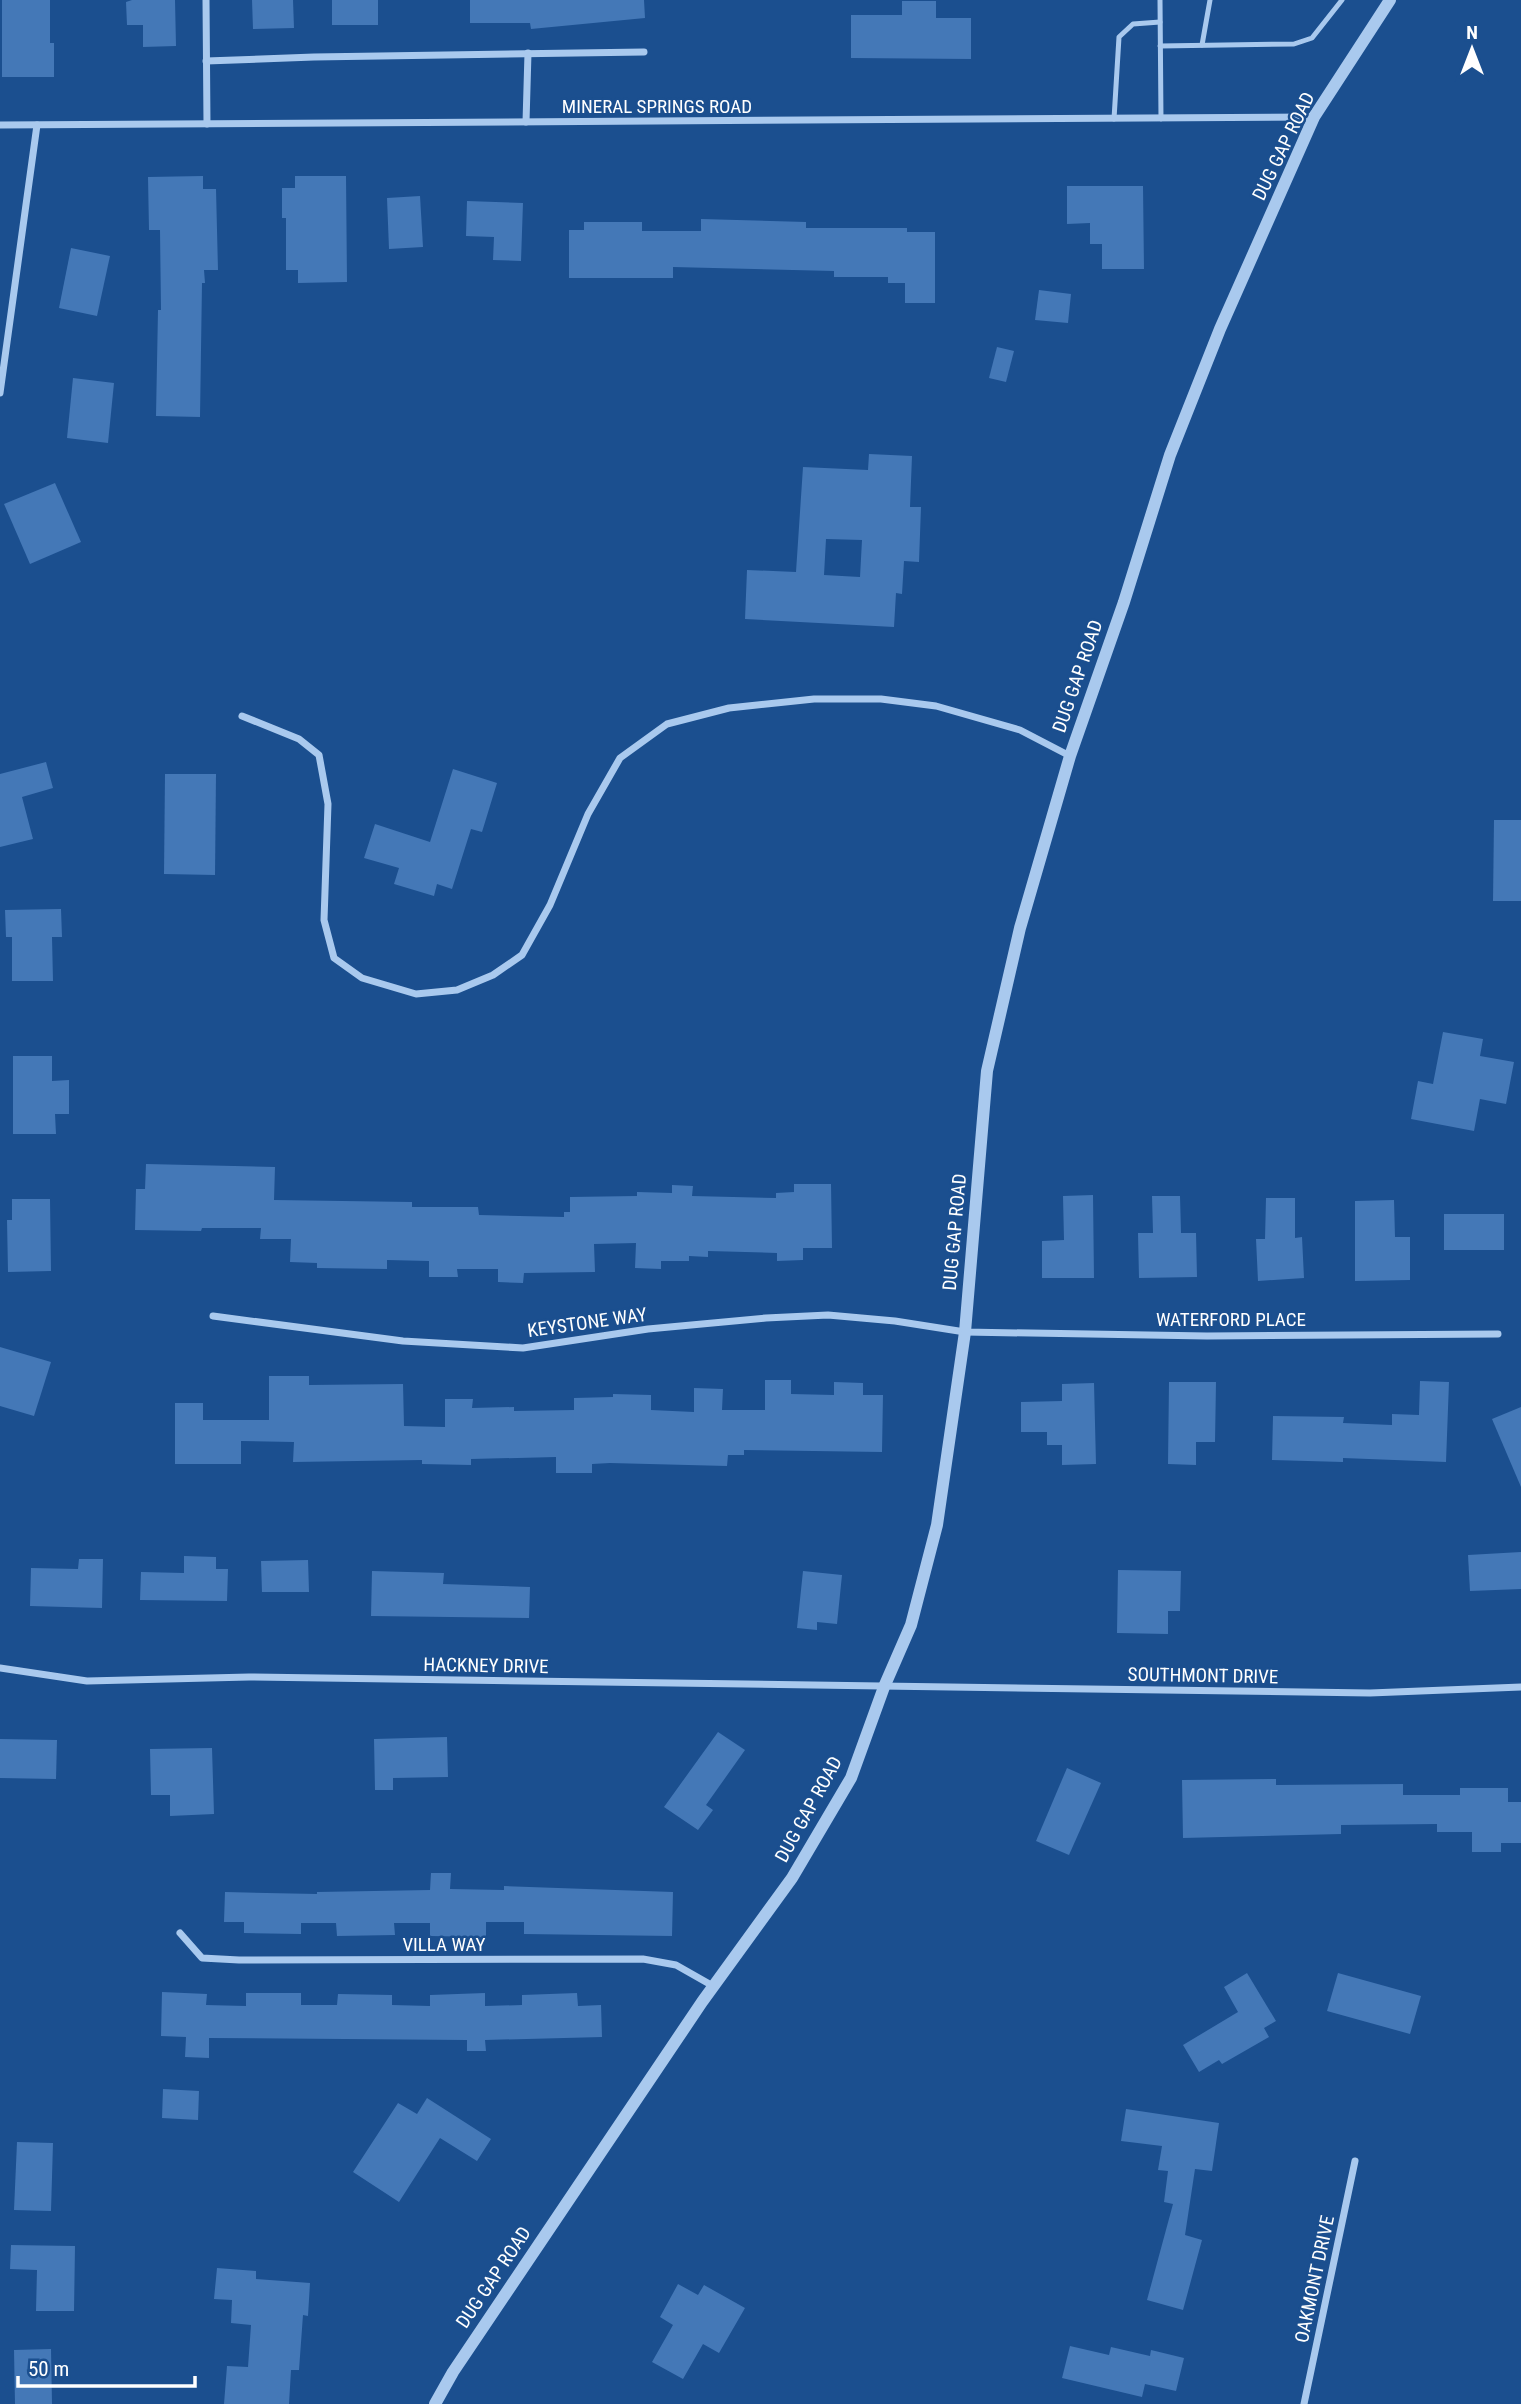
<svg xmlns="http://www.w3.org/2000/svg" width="1521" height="2404" viewBox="0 0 1521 2404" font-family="'Roboto Condensed',sans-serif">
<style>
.building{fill:#4478b7;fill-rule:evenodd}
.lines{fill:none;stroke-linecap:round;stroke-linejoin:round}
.service{stroke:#a9c9ee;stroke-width:5}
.minor{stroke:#a9c9ee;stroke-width:7}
.tertiary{stroke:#a9c9ee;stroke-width:12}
.labels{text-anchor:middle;stroke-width:5;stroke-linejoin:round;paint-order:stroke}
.street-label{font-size:19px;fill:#fff;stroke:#1b4f8f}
</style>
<rect width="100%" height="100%" fill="#1b4f8f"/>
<!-- building -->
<g class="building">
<polygon points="2,0 50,0 50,43 54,43 54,77 2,77"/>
<polygon points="132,0 175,0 176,46 143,47 143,25 127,25 126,2"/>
<polygon points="252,0 293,0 294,28 253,29"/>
<rect x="332" y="0" width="46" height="25"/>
<polygon points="470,0 644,0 645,18 531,29 530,23 470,23"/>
<polygon points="902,1 936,1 936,18 971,18 971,59 851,58 851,15 902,15"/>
<polygon points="203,176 203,189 216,189 218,270 204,270 205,283 202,283 200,417 156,416 158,310 161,310 160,230 149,230 148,177"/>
<polygon points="295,176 346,176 347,282 298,283 298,270 286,270 286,218 282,218 282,188 295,188"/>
<polygon points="1067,186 1143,186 1144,269 1102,269 1102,244 1090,244 1090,223 1067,224"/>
<polygon points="420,196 423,247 389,249 387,198"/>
<polygon points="467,201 523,203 521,261 493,260 494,237 466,236"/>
<polygon points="701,219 806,222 806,228 907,228 907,232 935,232 935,303 905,303 905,283 888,283 888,277 834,277 834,271 673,267 673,278 569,278 569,230 584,230 584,222 642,222 642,231 701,231"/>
<polygon points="71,248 110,256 97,316 59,308"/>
<polygon points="1039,290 1071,294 1068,323 1035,320"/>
<polygon points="997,347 1014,351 1006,382 989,378"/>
<polygon points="73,378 114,383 108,443 67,438"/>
<path d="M869,454L912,456L910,507H921L919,562L904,561L902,594L896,593L894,627L745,619L747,570L796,572L803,467L868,470ZM826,539L862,540L860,577L824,575Z"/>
<polygon points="55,483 81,542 30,564 4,504"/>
<polygon points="46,762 53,788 22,797 33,839 0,847 0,774"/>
<polygon points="453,769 497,783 482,832 471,829 452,889 437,884 434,896 394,884 399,868 364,858 375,824 430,842"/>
<polygon points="165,774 216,774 215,875 164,874"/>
<polygon points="1494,820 1521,820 1521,901 1493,901"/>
<polygon points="61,909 62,937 52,937 53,981 12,981 12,937 6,937 5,910"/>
<polygon points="1443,1032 1483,1039 1480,1056 1514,1062 1506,1104 1480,1099 1474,1131 1411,1119 1418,1081 1433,1084"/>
<polygon points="13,1056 52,1056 52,1081 69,1080 69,1114 55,1114 56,1134 13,1134"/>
<polygon points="146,1164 275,1167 274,1200 412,1202 412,1207 478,1207 479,1215 564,1217 564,1212 570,1212 570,1197 637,1196 637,1192 672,1193 672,1185 693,1186 692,1196 776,1198 776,1193 794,1192 794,1184 831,1184 832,1248 803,1248 803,1260 777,1261 777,1253 708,1251 708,1257 689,1256 689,1261 661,1261 661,1269 635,1268 636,1243 594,1244 595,1272 524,1273 523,1283 498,1282 498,1269 457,1269 458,1277 429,1277 429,1261 387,1260 387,1269 317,1268 317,1263 290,1262 291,1239 260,1239 261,1228 202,1228 201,1231 135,1230 136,1189 145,1189"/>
<polygon points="1093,1195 1094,1278 1042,1278 1042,1241 1064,1240 1063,1196"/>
<polygon points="1152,1196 1180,1196 1181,1233 1196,1233 1197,1277 1139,1278 1138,1233 1153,1233"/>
<polygon points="1266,1198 1295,1198 1295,1238 1302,1237 1304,1278 1258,1281 1256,1239 1265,1239"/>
<polygon points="12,1199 50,1199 51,1271 8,1272 7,1220 12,1220"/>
<polygon points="1394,1200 1395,1237 1410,1237 1410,1280 1355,1281 1355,1201"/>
<rect x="1444" y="1214" width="60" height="36"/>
<polygon points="0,1347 51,1362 34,1416 0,1406"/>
<polygon points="269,1376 309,1376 309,1385 403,1384 404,1426 445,1427 445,1399 473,1399 472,1408 514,1407 514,1411 574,1410 574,1398 613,1397 613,1394 651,1395 651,1410 694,1412 694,1388 723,1389 722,1410 765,1410 765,1380 791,1380 791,1394 834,1395 834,1382 863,1383 863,1395 883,1395 882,1452 744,1450 744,1455 728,1455 727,1466 610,1463 592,1464 592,1473 556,1473 556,1457 471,1459 471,1465 422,1464 422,1460 293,1462 294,1442 241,1441 241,1464 175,1464 175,1403 203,1403 203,1420 269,1420"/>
<polygon points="1420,1381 1449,1382 1446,1462 1343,1458 1343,1462 1272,1460 1273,1416 1344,1417 1343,1423 1392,1425 1392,1414 1419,1415"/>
<polygon points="1169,1382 1216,1382 1215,1442 1196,1442 1196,1465 1168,1464"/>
<polygon points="1094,1383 1096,1464 1062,1465 1062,1445 1047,1445 1047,1432 1021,1432 1021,1402 1062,1401 1062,1384"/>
<polygon points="1521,1407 1521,1487 1492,1419"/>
<polygon points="1521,1552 1521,1589 1470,1591 1468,1555"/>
<polygon points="184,1556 216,1557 216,1569 228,1569 227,1601 140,1600 141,1572 184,1573"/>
<polygon points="79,1559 103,1559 102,1608 30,1606 31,1568 78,1569"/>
<polygon points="308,1560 309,1592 262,1592 261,1561"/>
<polygon points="1118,1570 1181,1571 1180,1611 1168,1611 1168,1634 1117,1633"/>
<polygon points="372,1571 444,1573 443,1584 530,1587 529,1618 371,1616"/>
<polygon points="803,1571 842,1575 837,1624 817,1622 817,1630 797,1628"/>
<polygon points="718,1732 745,1750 706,1805 713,1810 698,1830 664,1807"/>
<polygon points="447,1737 448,1777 393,1778 393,1790 375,1790 374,1739"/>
<polygon points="0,1739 57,1740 56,1779 0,1778"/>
<polygon points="212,1748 214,1814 170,1816 170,1795 151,1795 150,1749"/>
<polygon points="1067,1768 1101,1783 1069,1855 1036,1841"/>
<polygon points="1276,1779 1276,1785 1403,1784 1403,1795 1460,1795 1460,1788 1508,1788 1508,1802 1521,1802 1521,1843 1501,1843 1501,1852 1472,1852 1472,1832 1437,1832 1437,1824 1341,1825 1341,1834 1183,1838 1182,1780"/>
<polygon points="431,1873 451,1873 450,1889 504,1890 504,1886 673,1892 672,1936 524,1934 524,1922 486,1922 486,1937 430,1936 430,1923 394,1923 395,1935 337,1936 336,1923 301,1923 301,1934 244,1933 244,1922 224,1922 225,1892 317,1894 317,1892 430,1890"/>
<polygon points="1247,1973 1276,2021 1264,2028 1269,2037 1222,2064 1219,2060 1199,2072 1183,2045 1238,2012 1224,1987"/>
<polygon points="1338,1973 1421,1996 1410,2034 1327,2011"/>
<polygon points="162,1992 207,1994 206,2005 246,2006 246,1993 301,1993 301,2005 337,2005 338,1994 392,1995 392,2005 430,2006 430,1995 485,1993 485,2006 522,2005 522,1995 577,1993 578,2006 601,2005 602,2037 485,2040 486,2051 467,2051 467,2040 209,2038 209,2058 185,2057 186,2037 161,2036"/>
<polygon points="163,2089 199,2091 198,2120 162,2118"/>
<polygon points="427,2098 491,2139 477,2161 440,2138 399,2202 353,2172 398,2103 417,2114"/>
<polygon points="1126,2109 1219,2123 1212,2171 1195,2169 1185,2235 1202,2240 1183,2310 1147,2300 1173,2204 1164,2202 1168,2171 1158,2170 1162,2146 1121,2141"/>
<polygon points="17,2142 53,2143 51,2211 14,2210"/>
<polygon points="11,2245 75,2246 74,2311 36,2311 37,2270 10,2269"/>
<polygon points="217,2268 256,2271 256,2279 310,2283 308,2316 303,2315 299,2370 291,2370 289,2404 224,2404 227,2366 248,2367 251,2325 231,2323 232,2300 214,2299"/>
<polygon points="678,2284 698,2295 704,2285 745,2308 719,2353 703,2344 683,2379 652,2362 673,2325 660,2317"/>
<polygon points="1070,2346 1109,2355 1111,2347 1150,2356 1151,2350 1184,2358 1176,2391 1145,2384 1142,2397 1062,2378"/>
<polygon points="51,2349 52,2404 15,2404 14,2350"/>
</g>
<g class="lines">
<!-- service -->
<g class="service">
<polyline points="1160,0 1161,119"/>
<polyline points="1202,45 1210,0"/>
<polyline points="1160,46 1294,44 1312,38 1342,0"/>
<polyline points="1114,119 1119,37 1133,24 1160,22"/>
</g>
<!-- minor -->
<g class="minor">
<polyline points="206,0 207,124"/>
<polyline points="206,61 314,57 644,52"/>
<polyline points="526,122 528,53"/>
<polyline points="0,125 1314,117"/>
<polyline points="0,393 37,125"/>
<polyline points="242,716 299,739 319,755 328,804 324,920 334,958 362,978 416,994 457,990 493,975 522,955 550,905 588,814 620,758 667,724 729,708 814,699 881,699 936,706 1020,730 1070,756"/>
<polyline points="213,1316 403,1341 523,1348 648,1329 766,1318 828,1315 895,1321 965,1332 1207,1336 1498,1334"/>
<polyline points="0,1668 87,1681 249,1677 1370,1693 1521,1687"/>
<polyline points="180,1933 202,1958 239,1960 643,1959 676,1965 713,1986"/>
<polyline points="1304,2404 1355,2161"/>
</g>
<!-- tertiary -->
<polyline class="tertiary" points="435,2404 453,2372 702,2002 792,1878 851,1778 884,1687 911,1625 937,1525 965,1332 987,1071 1020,928 1070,756 1124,602 1170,455 1220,329 1314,117 1390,0"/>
</g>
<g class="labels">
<!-- street labels -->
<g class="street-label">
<text x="657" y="113">MINERAL SPRINGS ROAD</text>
<text transform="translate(1283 146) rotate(-64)" y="7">DUG GAP ROAD</text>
<text transform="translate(1077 676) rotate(-71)" y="7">DUG GAP ROAD</text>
<text transform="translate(954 1232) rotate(-85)" y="7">DUG GAP ROAD</text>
<text x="1231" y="1326">WATERFORD PLACE</text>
<text transform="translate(587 1322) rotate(-8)" y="7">KEYSTONE WAY</text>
<text transform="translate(486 1665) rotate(1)" y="7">HACKNEY DRIVE</text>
<text transform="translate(1203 1675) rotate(1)" y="7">SOUTHMONT DRIVE</text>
<text transform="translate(808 1809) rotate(-61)" y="7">DUG GAP ROAD</text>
<text x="444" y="1951">VILLA WAY</text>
<text transform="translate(493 2277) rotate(-56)" y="7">DUG GAP ROAD</text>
<text transform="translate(1314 2279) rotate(-78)" y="7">OAKMONT DRIVE</text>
</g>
</g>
<!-- north arrow -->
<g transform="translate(1472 49)" stroke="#1b4f8f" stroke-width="5" paint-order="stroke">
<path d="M0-5L12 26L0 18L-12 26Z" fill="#ffffff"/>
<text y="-10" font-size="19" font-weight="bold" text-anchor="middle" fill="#ffffff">N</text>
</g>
<!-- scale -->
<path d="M18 2376v10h177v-10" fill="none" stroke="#ffffff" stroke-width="3.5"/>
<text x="28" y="2376" font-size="21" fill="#ffffff" stroke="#1b4f8f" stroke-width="5" paint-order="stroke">50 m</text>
</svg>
